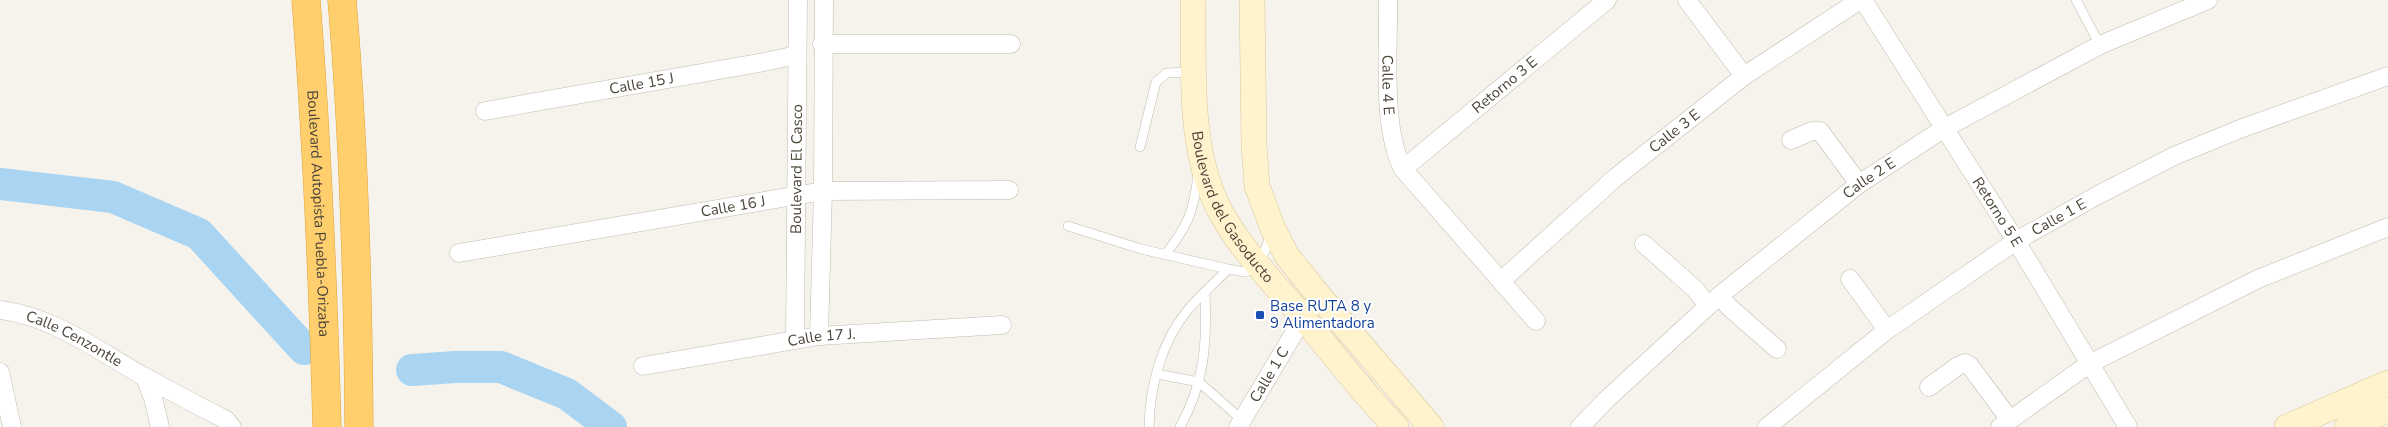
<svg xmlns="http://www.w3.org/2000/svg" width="2388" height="427" viewBox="0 0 2388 427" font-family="'Nunito Sans',sans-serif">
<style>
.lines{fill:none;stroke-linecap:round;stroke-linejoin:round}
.river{stroke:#a9d4f2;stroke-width:32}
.lane-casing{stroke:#c2bbae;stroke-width:10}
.street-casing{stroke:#c2bbae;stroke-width:19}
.secondary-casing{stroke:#d6c79b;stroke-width:26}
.highway-casing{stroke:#e0a43c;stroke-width:29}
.lane{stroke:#fff;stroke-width:9}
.street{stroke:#fff;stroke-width:18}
.secondary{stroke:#fff3cd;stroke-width:25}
.highway{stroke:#ffcf6e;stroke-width:28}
.transit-dot{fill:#1a4fb4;stroke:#fff;stroke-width:2}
.labels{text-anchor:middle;stroke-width:4;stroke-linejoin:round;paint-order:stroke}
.street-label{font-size:15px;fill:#4b4439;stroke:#fff}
.transit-label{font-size:15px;fill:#164399;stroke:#fff;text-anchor:start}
</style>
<rect width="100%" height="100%" fill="#f6f3ec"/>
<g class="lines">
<!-- river -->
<g class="river">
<polyline points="0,184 113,197 199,234 304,349"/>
<polyline points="412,370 455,367 501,367 567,394 611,427"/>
</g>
<!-- lane casing -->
<g class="lane-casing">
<g id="lane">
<polyline points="2076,0 2100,45"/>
<polyline points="1140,147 1156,82 1167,73 1192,72"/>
<polyline points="1068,226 1141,249 1228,269 1245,272 1259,266 1271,234"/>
<path d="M1165,255C1188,225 1193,214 1198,176"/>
<polyline points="1157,374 1199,382 1242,420"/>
<path d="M1149,427C1150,386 1161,343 1187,311C1199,296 1215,283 1228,269"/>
<path d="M1180,427C1205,382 1207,343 1205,293"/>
</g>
</g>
<!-- street casing -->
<g class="street-casing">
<g id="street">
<path id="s1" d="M1388,0C1389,47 1381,128 1403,169L1536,321"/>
<polyline points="1687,0 1744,76"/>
<path id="s2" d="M1863,0L2016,241L2128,427"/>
<polyline points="822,44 1011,44"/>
<path id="s3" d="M485,111L764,62L797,55"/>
<polyline points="1791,140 1812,131 1820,131 1859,184"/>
<path id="s4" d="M1403,169L1607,0"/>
<polyline points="1644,244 1695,289 1708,306"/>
<path id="s5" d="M459,253L823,191L1009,190"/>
<polyline points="1850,279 1887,330"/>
<path id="s6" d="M1502,280L1615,178L1744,76L1860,0"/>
<polyline points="1719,296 1729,307 1777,349"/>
<path id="s7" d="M0,310C55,317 98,351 145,377C172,392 199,406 226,420L232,427"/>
<polyline points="819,336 823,191 824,0"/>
<path id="s8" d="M795,339L798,0"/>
<path id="s9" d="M643,366L819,336L1002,325"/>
<polyline points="0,372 12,427"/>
<polyline points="145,377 153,398 160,427"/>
<polyline points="1929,387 1958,366 1965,363 1970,366 2010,420"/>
<path id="s10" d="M1238,427L1303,318L1320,297"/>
<path id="s11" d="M1580,427L1606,400L1719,296L1859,184L1943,129L2100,45L2208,0"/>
<path id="s12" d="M1767,427L1887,330L2016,241L2098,195L2174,156L2240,129L2388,76"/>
<polyline points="2000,427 2089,364 2258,279 2388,227"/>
</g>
</g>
<!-- secondary casing -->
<g class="secondary-casing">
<g id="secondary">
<path id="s13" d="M1193,0C1194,61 1189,130 1210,188C1226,235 1273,282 1305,320C1335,356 1363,393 1396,427"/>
<polyline points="1252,0 1254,144 1257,186 1273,229 1287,256 1320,297 1431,427"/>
<polyline points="2287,427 2388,383"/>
<polyline points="2347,427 2388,410"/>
</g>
</g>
<!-- highway casing -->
<g class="highway-casing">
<g id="highway">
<path id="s14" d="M306,0C317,142 323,284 327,427"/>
<path d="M342,0C354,142 358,285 359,427"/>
</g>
</g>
<!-- lane -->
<use href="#lane" class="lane"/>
<!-- street -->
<use href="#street" class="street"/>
<!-- secondary -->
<use href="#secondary" class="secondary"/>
<!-- highway -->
<use href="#highway" class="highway"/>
</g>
<!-- markers -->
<rect class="transit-dot" x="1255" y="310" width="10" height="10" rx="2.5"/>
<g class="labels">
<!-- street labels -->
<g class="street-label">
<text dy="5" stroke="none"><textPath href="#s3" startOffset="159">Calle 15 J</textPath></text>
<text dy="5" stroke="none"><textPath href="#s4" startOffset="132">Retorno 3 E</textPath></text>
<text dy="5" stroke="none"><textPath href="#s1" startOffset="85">Calle 4 E</textPath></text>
<text dy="5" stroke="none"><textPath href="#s6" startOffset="228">Calle 3 E</textPath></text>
<text dy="5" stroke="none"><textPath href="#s8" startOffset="170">Boulevard El Casco</textPath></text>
<text dy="5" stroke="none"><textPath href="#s11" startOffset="382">Calle 2 E</textPath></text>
<text dy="5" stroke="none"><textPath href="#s5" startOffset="278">Calle 16 J</textPath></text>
<text dy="5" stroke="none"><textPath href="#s13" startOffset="216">Boulevard del Gasoducto</textPath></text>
<text dy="5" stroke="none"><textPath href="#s14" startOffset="214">Boulevard Autopista Puebla-Orizaba</textPath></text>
<text dy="5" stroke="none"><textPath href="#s2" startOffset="251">Retorno 5 E</textPath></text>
<text dy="5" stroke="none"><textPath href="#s12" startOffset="360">Calle 1 E</textPath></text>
<text dy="5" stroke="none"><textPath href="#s9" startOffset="181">Calle 17 J.</textPath></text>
<text dy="5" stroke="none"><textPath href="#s7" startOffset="80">Calle Cenzontle</textPath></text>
<text dy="5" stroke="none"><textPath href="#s10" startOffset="61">Calle 1 C</textPath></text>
</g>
<!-- transit labels -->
<g class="transit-label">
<text x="1270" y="311">Base RUTA 8 y<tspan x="1270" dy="17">9 Alimentadora</tspan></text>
</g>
</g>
</svg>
